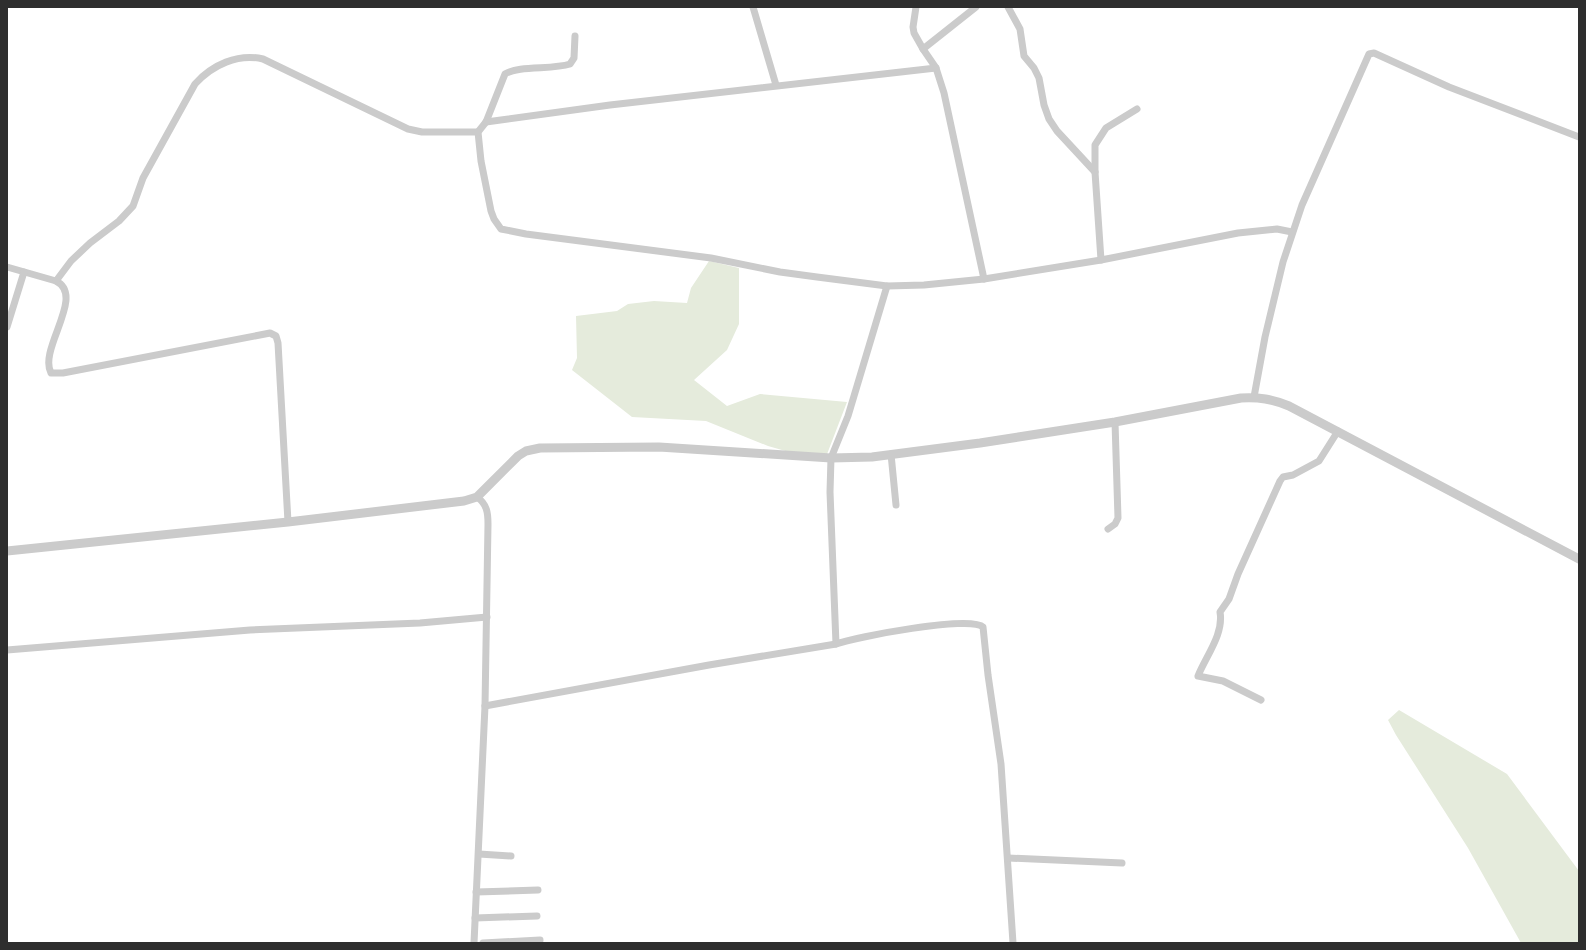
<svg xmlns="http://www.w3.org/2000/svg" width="1586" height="950" viewBox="0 0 1586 950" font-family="'Roboto Condensed',sans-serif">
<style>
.green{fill:#e5ebdc}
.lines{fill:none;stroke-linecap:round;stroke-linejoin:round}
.minor{stroke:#cbcbcb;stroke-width:7}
.tertiary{stroke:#cbcbcb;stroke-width:9}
</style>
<rect width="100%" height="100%" fill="#fff"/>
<!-- green -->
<g class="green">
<polygon points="709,261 739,268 739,324 727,350 694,380 727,406 760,394 847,402 824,462 768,446 706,421 632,417 572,370 577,358 576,316 617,311 628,304 654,301 687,303 691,288"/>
<polygon points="1399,710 1507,774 1579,871 1579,943 1521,943 1468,848 1396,735 1388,720"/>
</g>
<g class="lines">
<!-- minor -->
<g class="minor">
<polyline points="753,7 776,85"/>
<polyline points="916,7 913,27 914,33 923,49 936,68 944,93 984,279"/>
<polyline points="1008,7 1020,29 1024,56 1034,68 1039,78 1044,105 1049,119 1057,131 1095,172"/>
<path d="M575,36L574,58L570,64C552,70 519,65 505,74L486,122L478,132L481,161L491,211L494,219L501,229L526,234L711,258L780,272L817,277L887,286L924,285L984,279L1101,260L1238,233L1277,229L1292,232"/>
<polyline points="923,49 976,7"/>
<polyline points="486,122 610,105 936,68"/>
<polyline points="1101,260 1095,172 1095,145 1106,128 1137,109"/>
<path d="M7,267L56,281C86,296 38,349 51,373H63L265,334L270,333L276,336L278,343L288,522"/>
<path d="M56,281L71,261L90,243L119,221L133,206L143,178L195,84C212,65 238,53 263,59L408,129L422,132H478"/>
<path d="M887,286L848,416L831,458L830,492L836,644C855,637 971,615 983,627L988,675L1001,764L1013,943"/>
<polyline points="7,327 24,272"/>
<polyline points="1254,397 1265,337 1283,262 1302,205 1369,54 1374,53 1449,87 1579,137"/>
<polyline points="891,454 896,505"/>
<polyline points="1108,529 1115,524 1118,518 1115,422"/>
<polyline points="7,650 250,630 420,623 487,617"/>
<path d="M1261,700L1223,681L1198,676C1206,656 1224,634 1220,612L1229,599L1238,574L1280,481L1283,477L1293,475L1319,461L1338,431"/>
<polyline points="485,706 709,665 836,644"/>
<polyline points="479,854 511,856"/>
<polyline points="1008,858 1122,863"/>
<polyline points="476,892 538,890"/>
<polyline points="475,918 537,916"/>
<path d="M474,943L485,706L488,524C488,513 487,504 477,497"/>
<polyline points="483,943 540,940"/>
</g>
<!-- tertiary -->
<path class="tertiary" d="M7,551L288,522L464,501L477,497L518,456L526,451L540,448L659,447L831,458L872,457L980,443L1115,422L1241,398C1259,397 1272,399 1289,406L1579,559"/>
</g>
<!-- border -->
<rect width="1586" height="950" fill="none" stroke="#2e2e2e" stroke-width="16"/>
</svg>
